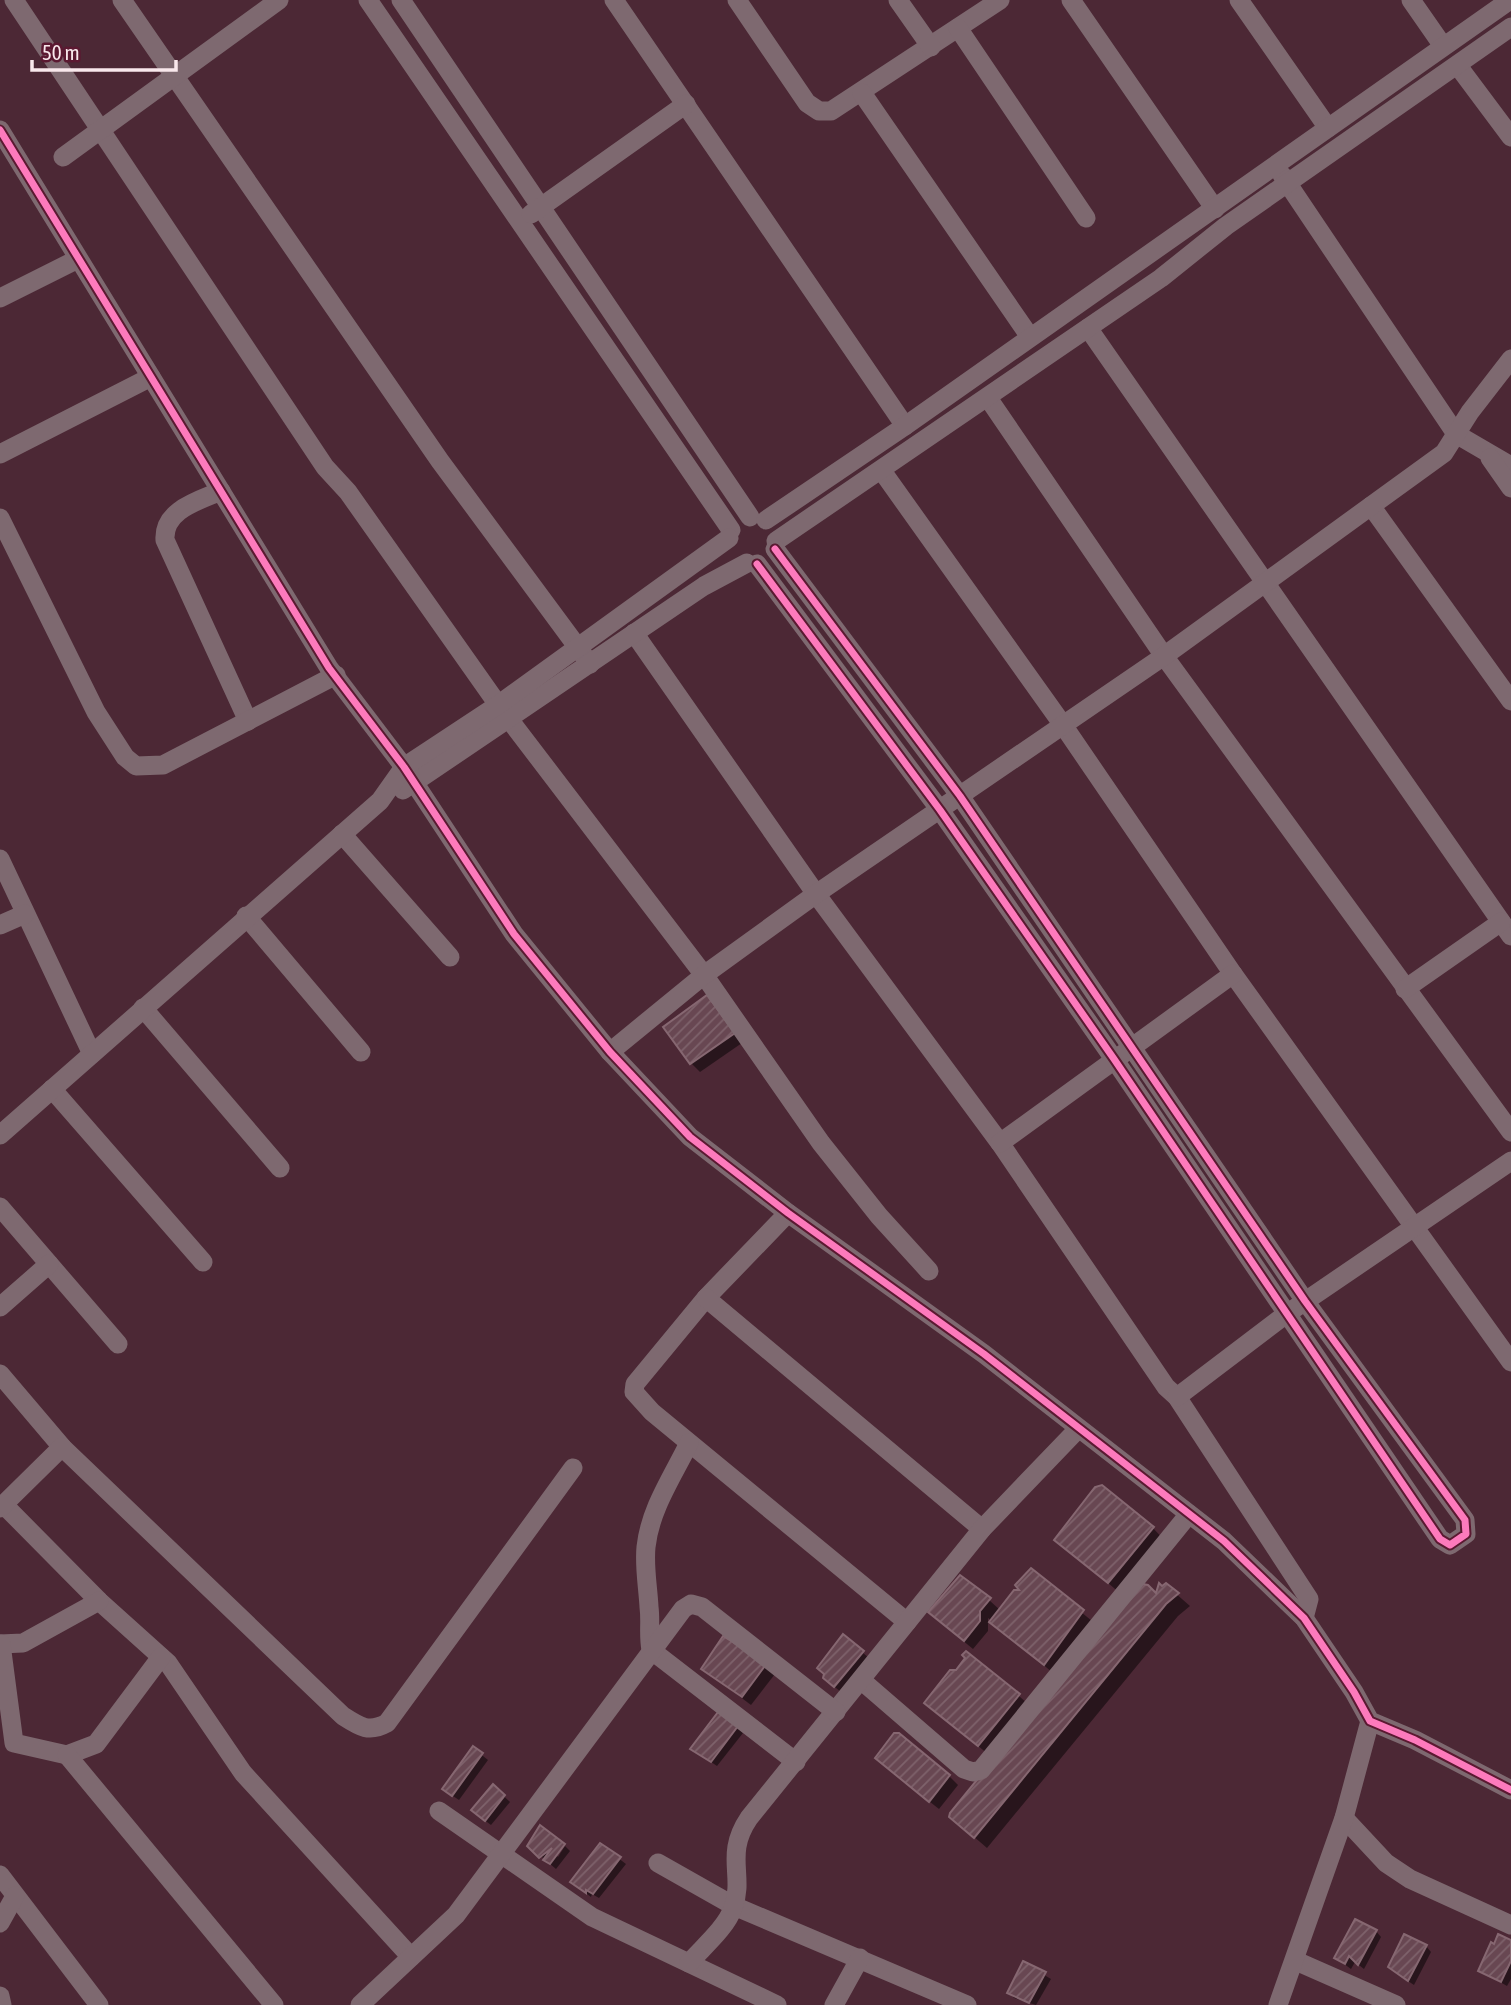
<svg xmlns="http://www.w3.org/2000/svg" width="1511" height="2005" viewBox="0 0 1511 2005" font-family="'Asap Condensed',sans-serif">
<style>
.shadow{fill:#0007}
.building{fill:url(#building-hatch);stroke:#866771;stroke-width:2}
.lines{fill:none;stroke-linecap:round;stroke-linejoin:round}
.minor{stroke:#7e6970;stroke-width:19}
.cycleway-casing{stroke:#5b1931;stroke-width:11}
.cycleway{stroke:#fd7abc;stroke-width:7}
</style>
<defs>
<pattern id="building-hatch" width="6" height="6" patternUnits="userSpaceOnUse" patternTransform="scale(1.75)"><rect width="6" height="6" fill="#684752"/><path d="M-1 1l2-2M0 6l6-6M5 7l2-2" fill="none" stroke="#7e626b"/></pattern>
</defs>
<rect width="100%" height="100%" fill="#4c2835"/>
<!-- shadow -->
<g class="shadow">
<polygon points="707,997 742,1043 700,1072 691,1063"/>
<polygon points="1153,1528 1165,1541 1121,1594 1056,1539"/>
<polygon points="1031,1571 1092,1621 1053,1673 988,1618 988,1631 973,1649 939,1621 989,1600 1000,1610 1023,1591"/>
<polygon points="1166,1585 1190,1606 1178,1616 987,1848 951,1817"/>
<polygon points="844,1637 869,1658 841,1692 831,1684"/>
<polygon points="724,1639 775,1674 751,1705 703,1669"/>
<polygon points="1019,1696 1028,1704 988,1754 935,1711"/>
<polygon points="737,1728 743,1733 717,1766 692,1749"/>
<polygon points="473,1748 488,1760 459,1800 450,1794"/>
<polygon points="886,1767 949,1776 958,1785 939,1809"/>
<polygon points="493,1786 510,1802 491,1825 479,1816"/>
<polygon points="563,1844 555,1854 558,1857 565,1846 570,1851 556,1869 529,1846"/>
<polygon points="601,1845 626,1864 599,1898 592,1894 591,1897 572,1882"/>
<polygon points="1376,1931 1381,1937 1364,1969 1355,1962 1351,1969 1336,1958"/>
<polygon points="1511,1942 1511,1979 1507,1986 1481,1971 1495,1946"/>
<polygon points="1426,1946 1431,1952 1414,1985 1396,1973"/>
<polygon points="1024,1963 1051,1979 1036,2005 1014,1998 1009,1992"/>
</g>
<!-- building -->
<g class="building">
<polygon points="707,995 735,1033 690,1064 663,1027"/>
<polygon points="1102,1485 1154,1527 1108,1583 1054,1540 1095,1487"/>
<polygon points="1031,1568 1084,1610 1044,1665 989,1622 1014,1590 1019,1590 1015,1585"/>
<polygon points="960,1575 991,1598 980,1611 980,1621 964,1641 928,1612"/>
<polygon points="1137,1583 1148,1585 1156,1593 1159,1583 1162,1586 1166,1583 1179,1593 1166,1604 974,1838 949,1817 950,1813"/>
<polygon points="843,1634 864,1651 834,1687 823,1678 824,1674 817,1668"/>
<polygon points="723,1636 767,1663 742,1697 701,1669"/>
<polygon points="966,1651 1020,1694 978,1746 924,1703 950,1670 956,1670 965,1658 962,1655"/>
<polygon points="718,1712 738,1726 711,1762 690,1749"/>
<polygon points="894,1733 899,1733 950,1775 929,1802 875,1758"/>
<polygon points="473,1746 483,1753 452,1796 442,1789"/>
<polygon points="493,1784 505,1795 485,1821 471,1810"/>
<polygon points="540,1825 565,1844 550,1864 543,1860 552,1848 539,1858 527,1846"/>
<polygon points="600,1843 621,1857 593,1894 586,1890 586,1893 570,1882"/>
<polygon points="1355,1919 1377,1930 1358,1965 1349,1956 1345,1964 1334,1958"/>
<polygon points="1404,1934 1427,1945 1408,1981 1388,1967"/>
<polygon points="1498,1934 1511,1940 1511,1961 1501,1982 1478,1971 1491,1942 1494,1944"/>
<polygon points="1023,1961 1046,1972 1029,2003 1007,1993"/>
</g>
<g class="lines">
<!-- minor -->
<g class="minor">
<polyline points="14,0 325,467 348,492 499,706 704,975 821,1143 879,1216 929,1271"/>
<polyline points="122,0 440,461 590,664"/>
<polyline points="368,0 731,530"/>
<polyline points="401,0 750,517"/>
<polyline points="614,0 905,426"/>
<polyline points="737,0 807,103 819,111 831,111 1000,0"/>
<polyline points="898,0 931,47"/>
<polyline points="1071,0 1215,209"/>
<polyline points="1239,0 1328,128"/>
<polyline points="1411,0 1443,46"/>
<polyline points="958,28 1086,218"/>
<polyline points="1458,66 1511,137"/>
<polyline points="862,93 1030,337"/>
<polyline points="0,130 329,668 404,767 514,934 610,1052 690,1137 788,1213 984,1354 1224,1541 1304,1618 1354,1692 1370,1721 1415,1740 1511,1790"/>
<polyline points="63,157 279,0"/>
<polyline points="1282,175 1456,434 1511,466"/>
<polyline points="531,214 686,104"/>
<polyline points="0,298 78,259"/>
<polyline points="1088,328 1511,936"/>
<polyline points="988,398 1164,656 1511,1132"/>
<polyline points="0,454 151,377"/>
<polyline points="1490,458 1511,488"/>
<polyline points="882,471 1063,725 1233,974 1511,1362"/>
<path d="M221,491C198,501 163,510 165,540L248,721"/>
<polyline points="1371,506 1511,701"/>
<polyline points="0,518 96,712 125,757 136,766 163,765 336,675"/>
<polyline points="766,520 905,426 1510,0"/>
<polyline points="776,541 1161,278 1226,226 1511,27"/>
<polyline points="757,564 940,810 1114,1059 1440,1539 1450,1545 1466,1534 1465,1520 1305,1301 960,796 775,549"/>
<polyline points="634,633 816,894 1000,1143 1166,1387 1177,1397 1309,1599 1304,1618"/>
<polyline points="403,790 704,586 747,563"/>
<polyline points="342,834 450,957"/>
<polyline points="0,859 92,1054"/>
<polyline points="246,916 361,1052"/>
<polyline points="0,925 25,914"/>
<polyline points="1405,989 1501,922"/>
<polyline points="143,1008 280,1168"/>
<polyline points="610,1052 704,975 816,894 1164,656 1444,453 1470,412 1511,359"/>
<polyline points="52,1089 203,1262"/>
<polyline points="0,1135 380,801 404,767 498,705 729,538"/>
<polyline points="1000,1143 1233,974"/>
<polyline points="0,1207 118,1344"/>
<polyline points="788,1213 706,1298 635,1384 634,1392 652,1412 907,1622"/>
<polyline points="706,1298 982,1529"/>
<polyline points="0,1307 49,1264"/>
<polyline points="0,1374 62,1447"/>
<polyline points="1177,1397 1285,1315 1511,1161"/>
<path d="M689,1443C673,1476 650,1509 646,1547C644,1567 648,1587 649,1607C651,1622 648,1634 651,1650L796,1762"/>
<polyline points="4,1505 99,1601 168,1663 243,1773 411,1957"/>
<path d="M0,1508L62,1447L343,1716C360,1727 369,1733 387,1723L573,1468"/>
<polyline points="0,1644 23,1643 99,1601"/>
<polyline points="1,1644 14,1743 67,1755 96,1744 161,1657"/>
<polyline points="861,1680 964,1769 973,1772 981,1770 1189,1514"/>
<polyline points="67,1755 274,2005"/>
<polyline points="439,1811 592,1917 777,2005"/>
<polyline points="1344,1818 1386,1863 1410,1879 1511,1925"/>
<polyline points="658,1863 734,1906 967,2005"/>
<polyline points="0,1875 99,2005"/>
<polyline points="0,1923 15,1896"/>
<polyline points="1296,1961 1396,2005"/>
<path d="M689,1963C703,1947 726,1928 733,1908C745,1875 724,1855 749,1818L982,1529L1078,1429"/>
<polyline points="0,1996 2,2005"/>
<polyline points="360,2005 456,1915 683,1609 691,1604 702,1607 836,1712"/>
<polyline points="834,2005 860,1958"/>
<polyline points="1278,2005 1344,1818 1370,1721"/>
</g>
<!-- cycleway casing -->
<g class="cycleway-casing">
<g id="cycleway">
<polyline points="0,130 329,668 404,767 514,934 610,1052 690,1137 788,1213 984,1354 1224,1541 1304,1618 1354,1692 1370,1721 1415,1740 1511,1790"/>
<polyline points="757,564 940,810 1114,1059 1440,1539 1450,1545 1466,1534 1465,1520 1305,1301 960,796 775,549"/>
</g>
</g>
<!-- cycleway -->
<use href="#cycleway" class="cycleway"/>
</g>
<!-- scale -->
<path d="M32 60v10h144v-10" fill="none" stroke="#f9e8ec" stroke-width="3.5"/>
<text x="42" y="60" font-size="21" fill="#f9e8ec" stroke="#5b1931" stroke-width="5" paint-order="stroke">50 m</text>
</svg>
